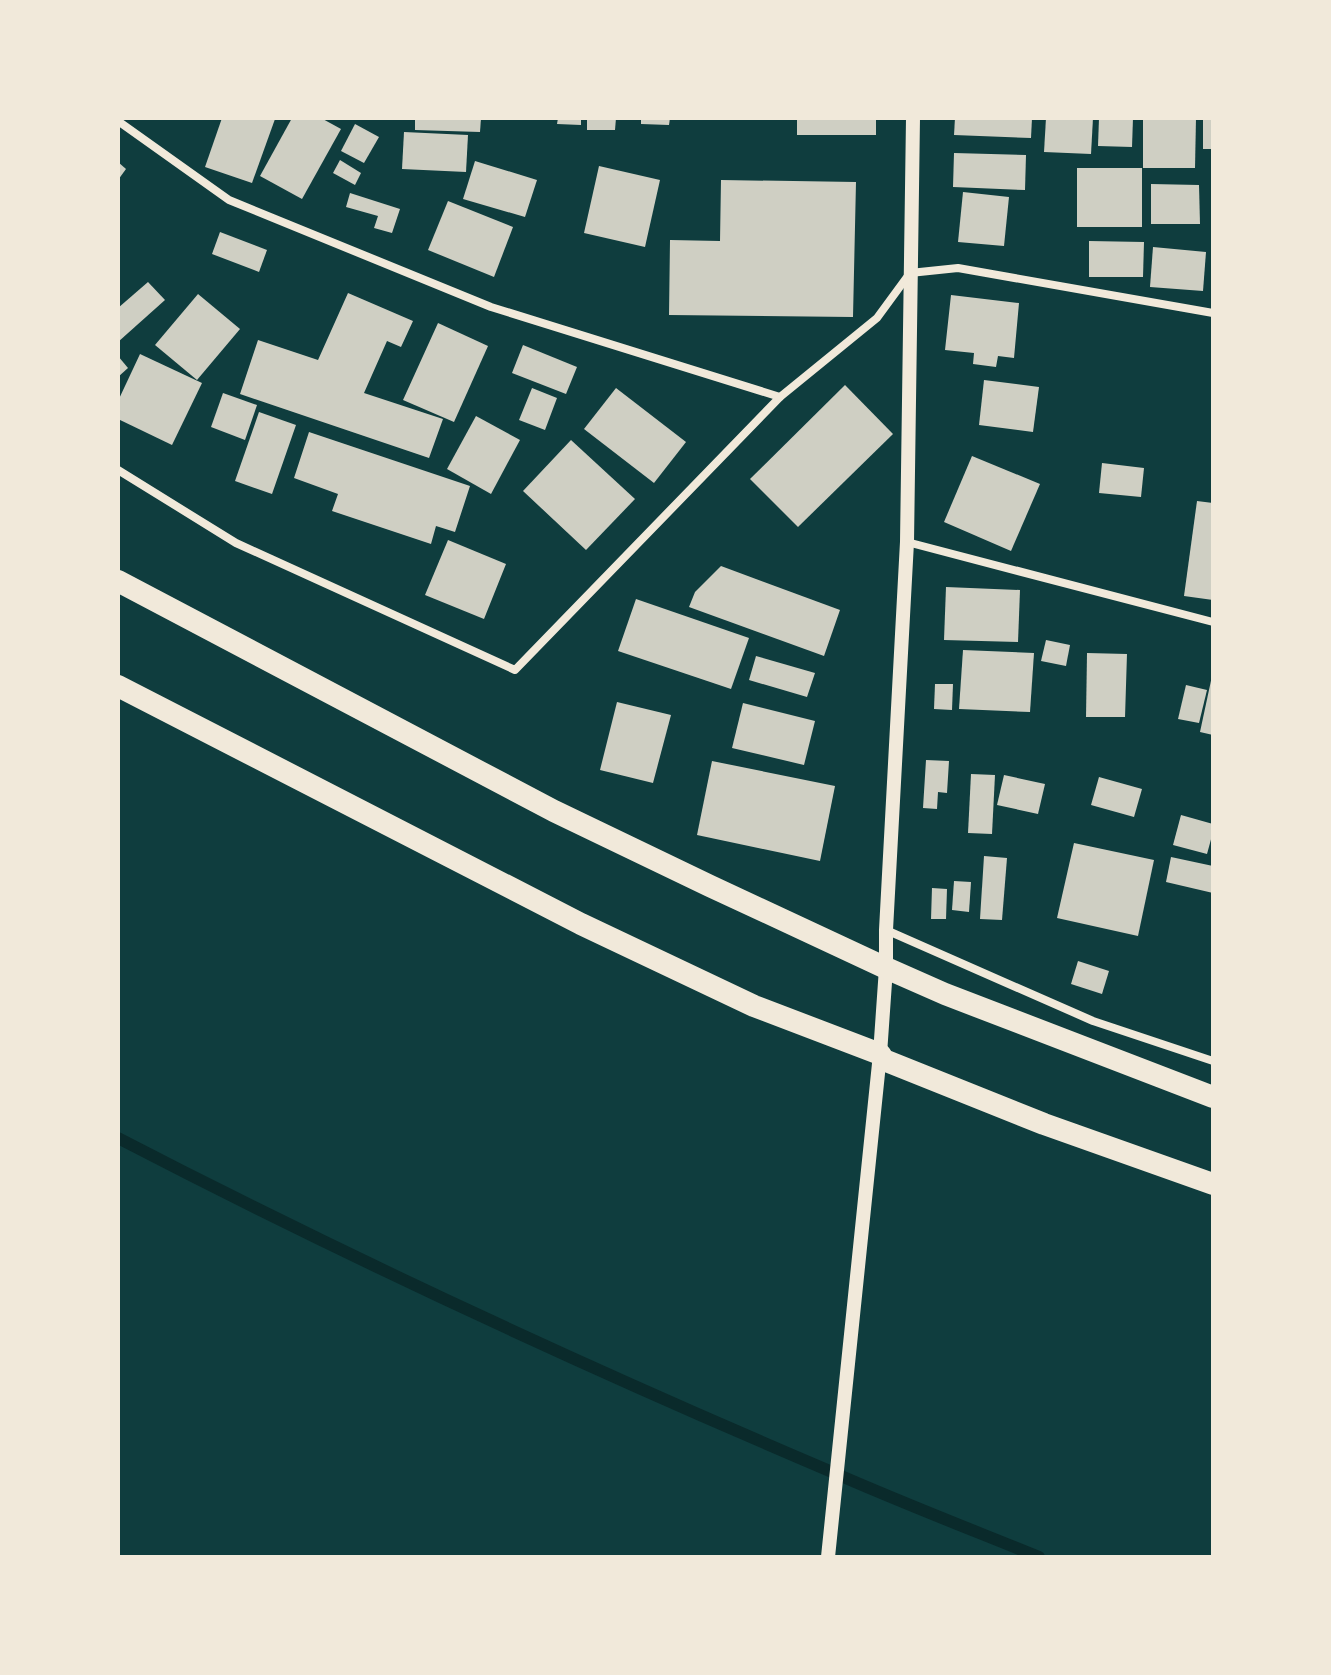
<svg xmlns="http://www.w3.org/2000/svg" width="1331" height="1675" viewBox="0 0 1331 1675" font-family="'Work Sans',sans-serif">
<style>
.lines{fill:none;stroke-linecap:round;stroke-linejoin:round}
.stream{stroke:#0a2a2b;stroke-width:12}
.building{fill:#cfcfc3}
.minor{stroke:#f1e9da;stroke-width:8}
.tertiary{stroke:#f1e9da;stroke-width:14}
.trunk{stroke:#f1e9da;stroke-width:22}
</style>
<rect width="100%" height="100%" fill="#0f3d3e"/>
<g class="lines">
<!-- stream -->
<path class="stream" d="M118,1138C351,1259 590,1369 832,1472C900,1502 970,1529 1039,1557"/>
</g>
<!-- building -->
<g class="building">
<polygon points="222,118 275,119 252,183 205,167"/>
<polygon points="292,118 321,118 341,129 302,199 260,176"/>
<polygon points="415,118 481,118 480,132 415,130"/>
<polygon points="558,118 581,118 581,125 557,124"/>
<polygon points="587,118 616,118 615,130 587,130"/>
<polygon points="641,118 670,118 669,125 641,124"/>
<rect x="797" y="118" width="79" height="17"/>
<polygon points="955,118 1032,118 1031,138 954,135"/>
<polygon points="1046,118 1093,118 1091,154 1044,152"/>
<polygon points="1099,118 1133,118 1132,147 1098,146"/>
<polygon points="1143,118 1196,118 1195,168 1143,168"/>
<rect x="1203" y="118" width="10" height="31"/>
<polygon points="355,124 379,137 364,163 341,151"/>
<polygon points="404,132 468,135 466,172 402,169"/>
<polygon points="954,153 1026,155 1025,190 953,187"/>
<polygon points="340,160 361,173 355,185 333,173"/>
<polygon points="475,161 537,180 525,217 463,199"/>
<polygon points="118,162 126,169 118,180"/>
<polygon points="599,166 660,180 645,247 584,233"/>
<rect x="1077" y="168" width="65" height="59"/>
<polygon points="721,180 856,182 853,317 669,315 670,240 720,241"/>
<polygon points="1151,184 1199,185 1200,224 1151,224"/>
<polygon points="963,192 1009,197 1004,246 958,242"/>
<polygon points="350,193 400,209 392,233 374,228 378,216 346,207"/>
<polygon points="448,201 513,227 494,277 428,250"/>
<polygon points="220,232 267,250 259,272 212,254"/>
<polygon points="1089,241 1144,242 1143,277 1089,277"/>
<polygon points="1153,247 1206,252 1203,291 1150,287"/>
<polygon points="148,282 165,300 118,342 118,308"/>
<polygon points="348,293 413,321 401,347 387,341 364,393 443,419 429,458 240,394 258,340 318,360"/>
<polygon points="198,294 240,329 197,380 155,345"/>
<polygon points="951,295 1019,303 1014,358 998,356 996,367 973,364 974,353 945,350"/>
<polygon points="438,323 488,346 454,422 403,400"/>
<polygon points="523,345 577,367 566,394 512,373"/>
<polygon points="140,354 202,383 172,445 118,419 118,401"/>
<polygon points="118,356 128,368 118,377"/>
<polygon points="984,380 1039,387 1033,432 979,425"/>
<polygon points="845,385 893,434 798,527 750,479"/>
<polygon points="532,388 557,398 545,430 519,420"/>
<polygon points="616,388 686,442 654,483 584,429"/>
<polygon points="223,393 257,405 245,440 211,427"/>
<polygon points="259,412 296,425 272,494 235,481"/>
<polygon points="476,416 520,440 491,494 447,469"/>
<polygon points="309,432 470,486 455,532 436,526 431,544 332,511 338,494 294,478"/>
<polygon points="571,440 635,499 586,550 523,491"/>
<polygon points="972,456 1040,484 1011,551 944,522"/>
<polygon points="1102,463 1144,468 1141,497 1099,493"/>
<polygon points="1197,501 1213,503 1213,600 1184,596"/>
<polygon points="448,540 506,564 484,619 425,595"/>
<polygon points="721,566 840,610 824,656 689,607 695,592"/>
<polygon points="946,587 1020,590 1018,642 944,640"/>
<polygon points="636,599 749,638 731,689 618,651"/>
<polygon points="1046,640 1070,645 1066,666 1041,661"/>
<polygon points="963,650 1034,653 1030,712 959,709"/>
<polygon points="1087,653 1127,654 1125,717 1086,717"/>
<polygon points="756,656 815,673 807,697 749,680"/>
<polygon points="1212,676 1213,676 1213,735 1200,732"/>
<polygon points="935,684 953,684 952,710 934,709"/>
<polygon points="1186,685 1207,690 1199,723 1178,719"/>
<polygon points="617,702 671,715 653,783 600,770"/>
<polygon points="743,703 815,721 804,765 732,748"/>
<polygon points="926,760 949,761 947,793 938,792 937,809 923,808"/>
<polygon points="712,761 835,786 820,861 697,835"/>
<polygon points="971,774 995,775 992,834 968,833"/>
<polygon points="1004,775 1045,784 1038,814 997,805"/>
<polygon points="1099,777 1142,789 1134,817 1091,805"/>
<polygon points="1181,815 1213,824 1213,832 1207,854 1173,845"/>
<polygon points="1074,843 1154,860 1138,936 1057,918"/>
<polygon points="984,856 1007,858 1002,920 980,919"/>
<polygon points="1171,857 1213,866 1213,893 1166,882"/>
<polygon points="954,881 971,882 969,912 952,910"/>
<polygon points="932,888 947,889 946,919 931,919"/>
<polygon points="1078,961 1109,971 1102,994 1071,984"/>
</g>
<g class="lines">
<!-- minor -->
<g class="minor">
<polyline points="118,121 229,200 491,307 780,397"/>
<polyline points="118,470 236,543 515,670 780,397 877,318 910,273 958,268 1213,313"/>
<polyline points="907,542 1213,622"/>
<polyline points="886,930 1093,1021 1213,1061"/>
</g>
<!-- tertiary -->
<polyline class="tertiary" points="828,1557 880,1054 886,968 886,930 907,542 913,118"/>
<!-- trunk -->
<g class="trunk">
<polyline points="118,581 554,811 710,886 886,968 945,994 1213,1097"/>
<polyline points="118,686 581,924 754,1006 880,1054 884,1060 1044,1124 1213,1184"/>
</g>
</g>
<!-- border -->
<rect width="1331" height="1675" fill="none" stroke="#f1e9da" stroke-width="240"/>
</svg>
